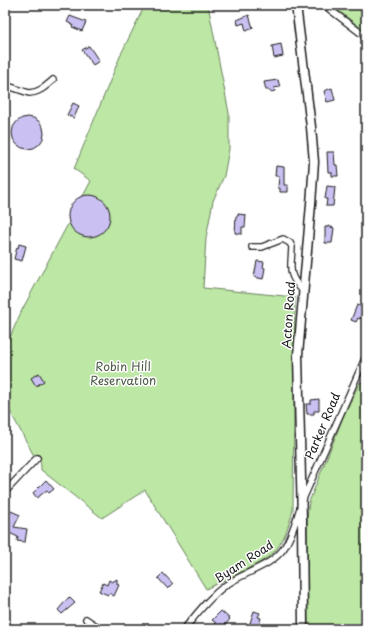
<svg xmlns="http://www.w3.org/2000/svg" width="371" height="634" viewBox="0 0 371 634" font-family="'Playpen Sans',sans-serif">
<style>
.green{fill:#bce7a4;stroke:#6c8260}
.building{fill:#cbc0f2;stroke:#1c1c1c}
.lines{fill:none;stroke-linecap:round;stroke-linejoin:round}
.minor-casing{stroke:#1c1c1c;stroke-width:8}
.secondary-casing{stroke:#1c1c1c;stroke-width:11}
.minor{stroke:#fff;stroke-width:5.5}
.secondary{stroke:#fff;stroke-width:8}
.labels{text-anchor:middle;stroke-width:3;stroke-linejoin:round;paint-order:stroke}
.street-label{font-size:12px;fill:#1c1c1c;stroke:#fff}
.park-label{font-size:12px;fill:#4c5945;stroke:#fff}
</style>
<rect width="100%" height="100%" fill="#fff"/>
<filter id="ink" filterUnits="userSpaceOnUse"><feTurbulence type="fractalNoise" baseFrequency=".025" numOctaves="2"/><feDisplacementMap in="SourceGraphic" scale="8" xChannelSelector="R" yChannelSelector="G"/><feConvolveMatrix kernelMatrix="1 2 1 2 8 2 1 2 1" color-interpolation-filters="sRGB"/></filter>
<g filter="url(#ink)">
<!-- green -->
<g class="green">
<path d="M145,5H208L229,113V149L224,176L213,201L206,238L203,288L295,297L293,510C289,525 285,538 276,550C267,562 222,581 206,589L145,490L102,518L41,470C41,462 40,458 33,454L5,402V348L22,310L91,181L74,169L121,54Z"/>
<polygon points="331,5 358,5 366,11 366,32"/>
<polygon points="360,382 366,384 366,629 308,629 307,517 309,502 344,415"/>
</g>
<!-- building -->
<g class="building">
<polygon points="249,15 253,28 246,31 244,23 238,25 237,20"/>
<polygon points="70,16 86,22 82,31 72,27 73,25 67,22"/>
<polygon points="281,44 283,56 274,58 272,46"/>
<polygon points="89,46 99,61 93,65 82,50"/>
<polygon points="278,80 280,87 274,88 275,91 270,92 270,90 266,90 264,82"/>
<polygon points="332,88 335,100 327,102 324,91"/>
<polygon points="73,103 79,106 74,118 67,115"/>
<circle cx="28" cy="133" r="16"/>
<polygon points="327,152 334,152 335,165 337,165 338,176 332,176 332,172 328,172"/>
<polygon points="276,166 284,167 284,185 288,185 288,192 280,192 280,188 278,188 279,176 275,176"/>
<polygon points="327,186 335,187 333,206 326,206 327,199 325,199"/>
<circle cx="89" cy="216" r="21"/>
<polygon points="238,214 246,215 245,227 242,227 242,234 235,233 236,216 238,216"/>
<polygon points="328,226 334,228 332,243 325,243 325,227 328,227"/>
<polygon points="19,244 26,246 22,261 14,259 17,247 18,248"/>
<polygon points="257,261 264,262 263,267 265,268 263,279 254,277"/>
<polygon points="357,305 364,307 360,319 358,318 356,322 351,320"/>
<polygon points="39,373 44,381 36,386 31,378"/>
<polygon points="319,399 319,411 314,411 314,414 307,414 306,404 311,404 311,400"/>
<polygon points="46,480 54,489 49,493 47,490 37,498 33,493"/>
<polygon points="11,511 20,515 14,527 27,529 25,542 17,541 18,537 5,531 5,524"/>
<polygon points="163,573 173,584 168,589 158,578"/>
<polygon points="117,579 117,584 119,585 114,596 109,593 108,595 99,591 103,583 107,585 109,580 112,582"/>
<polygon points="69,597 75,603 62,614 58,610"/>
<polygon points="221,611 230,619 222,629 219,629 215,625 216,623 212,620"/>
<polygon points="254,611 260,613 258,617 261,618 258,628 249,626"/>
</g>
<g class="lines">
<!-- minor casing -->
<g class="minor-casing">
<g id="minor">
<polyline points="324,5 366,37"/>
<path d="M5,85L29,93C39,93 46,86 53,80"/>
<path d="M252,247H262L283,239L290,243L292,247C291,269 287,274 303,291"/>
<polyline points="5,492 37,458"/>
<polyline points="86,619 101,629"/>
<path d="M184,629C197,614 209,597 226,585C244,572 271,567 284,548C294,533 297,514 304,497C325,450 345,403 366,356"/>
</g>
</g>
<!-- secondary casing -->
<g class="secondary-casing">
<polyline id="secondary" points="296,5 311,127 314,162 311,204 298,355 302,520 303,629"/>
</g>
<!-- minor -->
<use href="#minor" class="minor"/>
<!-- secondary -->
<use href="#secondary" class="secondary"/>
</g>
</g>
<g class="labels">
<!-- street labels -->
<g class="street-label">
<text transform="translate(289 315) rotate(-86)" y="4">Acton Road</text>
<text transform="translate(323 426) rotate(-67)" y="4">Parker Road</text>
<text transform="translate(244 562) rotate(-33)" y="4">Byam Road</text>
</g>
<!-- park labels -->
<g class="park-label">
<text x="123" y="371">Robin Hill<tspan x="123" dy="14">Reservation</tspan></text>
</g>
</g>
<!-- margin -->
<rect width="371" height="634" fill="none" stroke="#fff" stroke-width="20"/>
<rect x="10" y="10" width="351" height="614" fill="none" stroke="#1c1c1c" stroke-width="1.5" filter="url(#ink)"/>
</svg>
